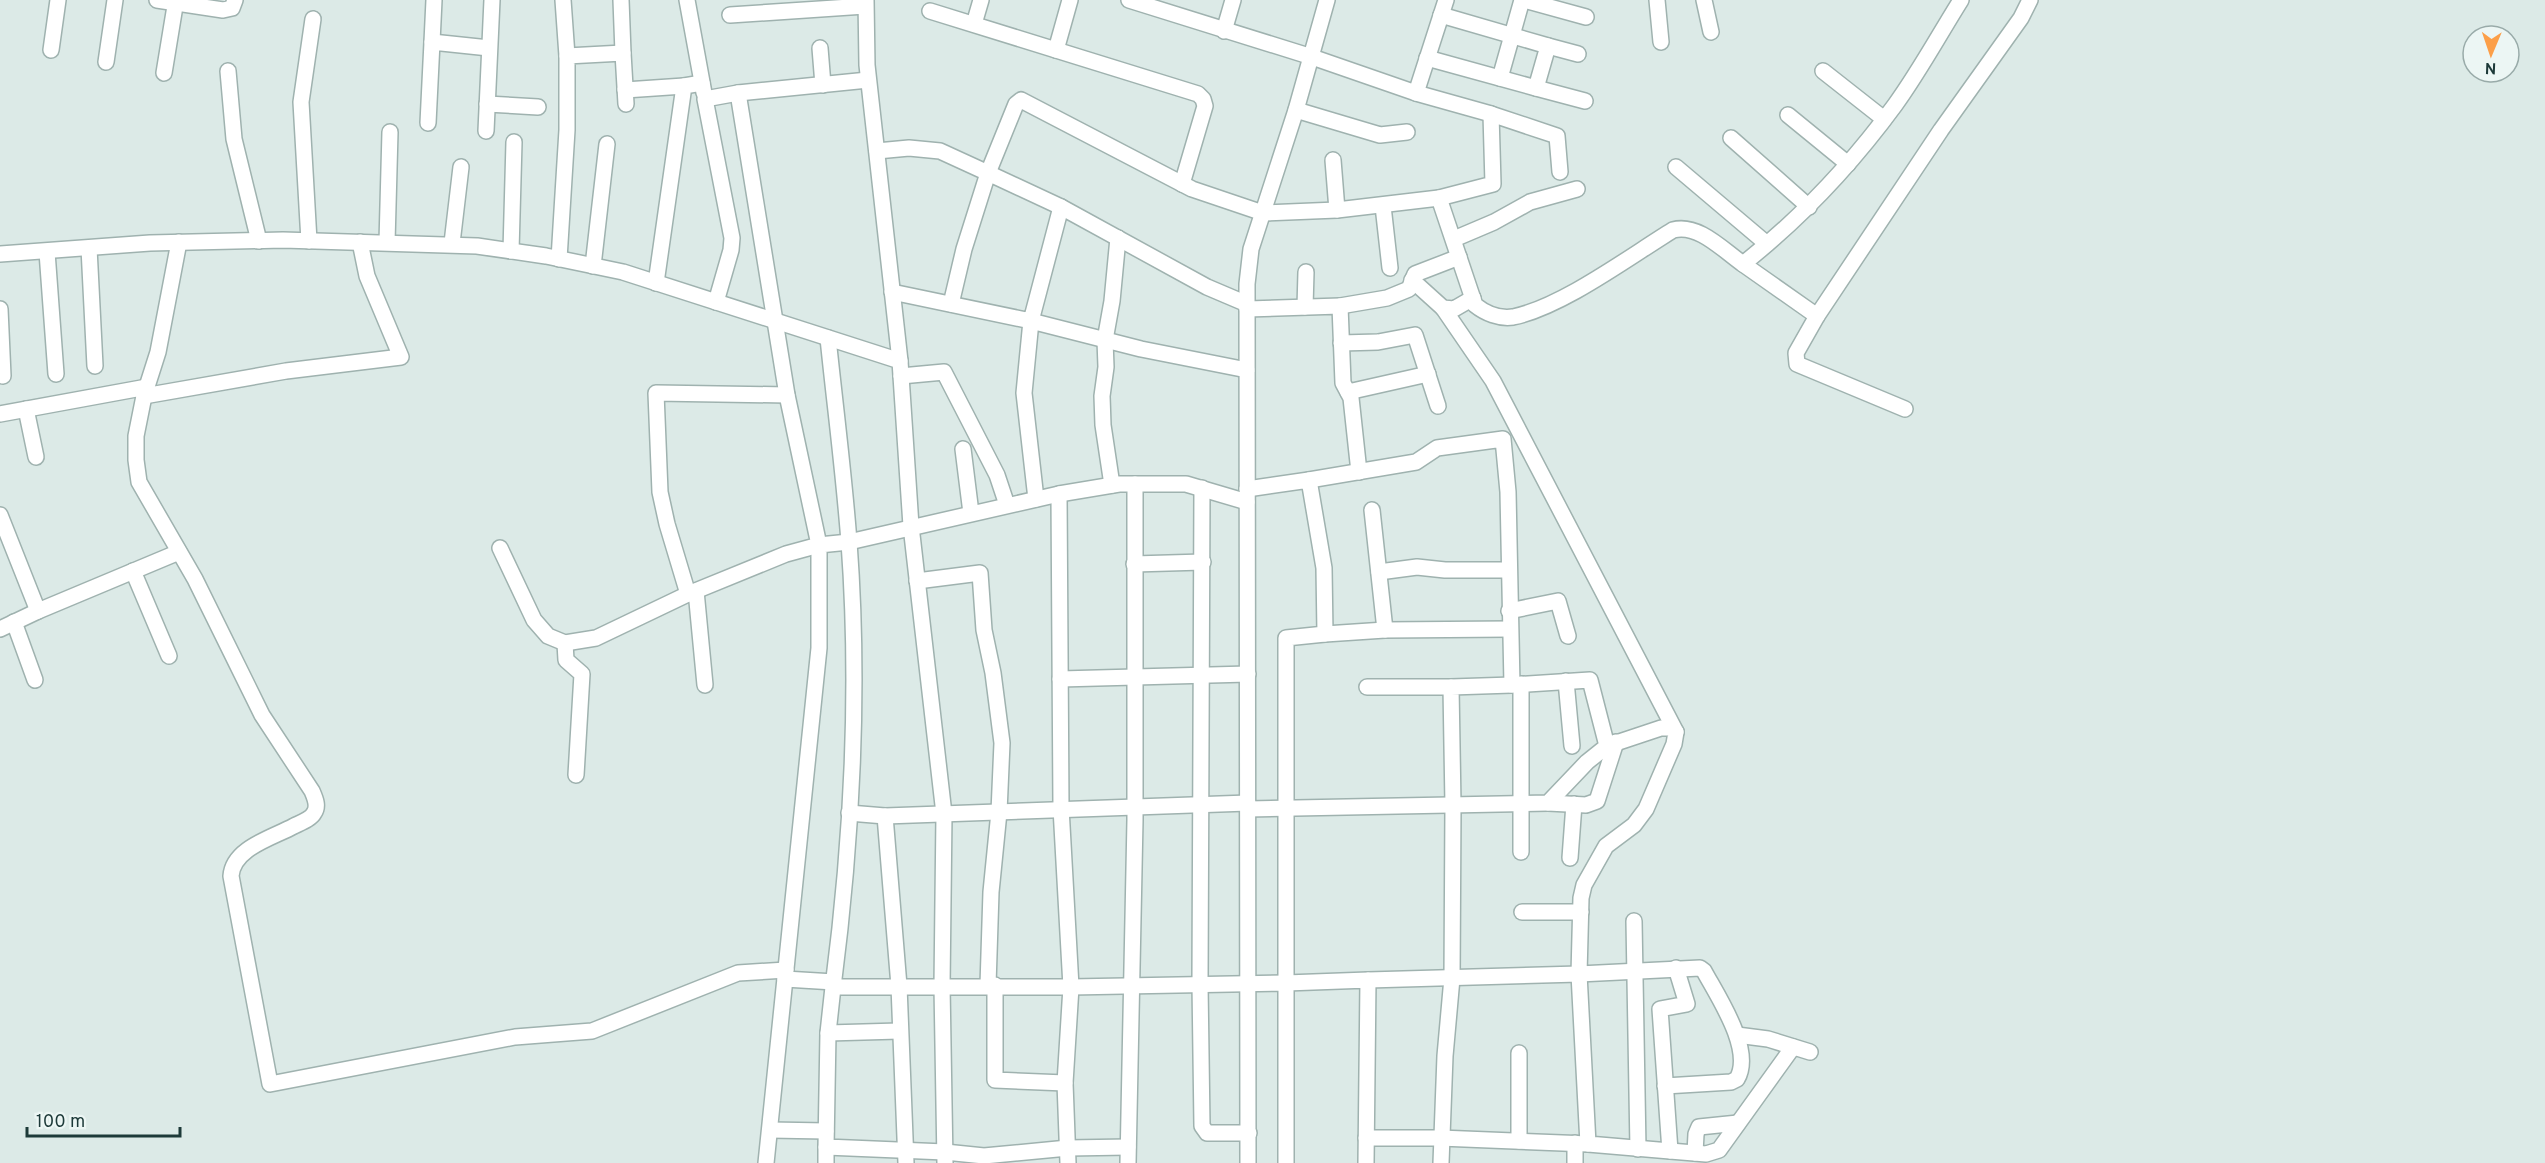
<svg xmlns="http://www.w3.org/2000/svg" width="2545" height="1163" viewBox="0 0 2545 1163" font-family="Overpass,sans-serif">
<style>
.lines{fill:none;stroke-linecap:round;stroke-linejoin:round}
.minor-casing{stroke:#9fb2af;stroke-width:18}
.minor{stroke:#fff;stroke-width:15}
</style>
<rect width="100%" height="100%" fill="#dceae7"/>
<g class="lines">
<!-- minor casing -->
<g class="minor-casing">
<g id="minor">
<polyline points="157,0 223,10 232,8 235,0"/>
<polyline points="563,0 567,56"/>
<polyline points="621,0 623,53"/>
<polyline points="687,0 704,93"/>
<polyline points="866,0 867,65 900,361"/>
<polyline points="1129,0 1312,57 1416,93 1491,114"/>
<polyline points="1524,0 1586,17"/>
<polyline points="1657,0 1661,42"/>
<polyline points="1704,0 1711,32"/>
<polyline points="930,11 1198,94 1203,99 1205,106 1182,184"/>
<polyline points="730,15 865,6"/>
<polyline points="974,24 981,0"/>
<polyline points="1224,31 1233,0"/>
<polyline points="432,42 434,0"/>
<polyline points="1548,46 1578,54"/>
<polyline points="820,48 823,85"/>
<polyline points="51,50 58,0"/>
<polyline points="1056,50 1070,0"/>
<polyline points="1427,58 1536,88 1548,46 1441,15"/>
<polyline points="106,62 115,0"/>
<polyline points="228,71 234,139 259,241"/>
<polyline points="1823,71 1884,119"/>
<polyline points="164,73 176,0"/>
<polyline points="1500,78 1522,0"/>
<polyline points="1536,88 1585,101"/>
<polyline points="625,90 684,86"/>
<polyline points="1416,93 1446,0"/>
<polyline points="487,104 538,107"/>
<polyline points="1296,110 1380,135 1407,132"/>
<polyline points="1788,115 1848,164"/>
<polyline points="428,123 432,42 489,48"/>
<polyline points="486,131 492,0"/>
<polyline points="1731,138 1809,207"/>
<path d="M877,151L909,148L940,151L988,173L1016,104L1021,100L1192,189L1263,213L1337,210L1439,198L1475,305C1485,313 1499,319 1513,317C1562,307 1629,257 1673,230C1698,223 1723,250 1743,264C1801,218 1851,165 1895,105C1919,72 1939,35 1961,0"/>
<polyline points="1333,160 1337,210"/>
<polyline points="1676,167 1767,244"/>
<polyline points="1439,198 1493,184 1491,114 1557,136 1560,172"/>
<polyline points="1383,206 1390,268"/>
<polyline points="1454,239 1494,222 1530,202 1577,189"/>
<polyline points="309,241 301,102 313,19"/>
<path d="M179,242L158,352L144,396L136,436V460L139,482L195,579L262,715L312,791C315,798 319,806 314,813C311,819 300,823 294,826C272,838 233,848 231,876L270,1084L515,1037L592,1031L738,973L786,970"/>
<polyline points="387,242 390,132"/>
<polyline points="452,243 461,167"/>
<polyline points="89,248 95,366"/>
<polyline points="511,251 514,142"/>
<polyline points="47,252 56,374"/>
<polyline points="0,254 150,243 283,240 477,246 546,256 623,272 900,361 911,526 944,814 942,986 945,1163"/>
<polyline points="559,259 567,130 567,56 623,53 626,104"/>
<polyline points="1743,264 1817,316 1941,130 2021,18 2030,0"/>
<polyline points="593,266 607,144"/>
<polyline points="1412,280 1443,308 1454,309 1473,298"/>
<polyline points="656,283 684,86 702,83"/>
<polyline points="892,292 1031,321 1061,207 1207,287 1247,304"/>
<polyline points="716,302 731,250 732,238 705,99 738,93 868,80"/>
<polyline points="951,304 964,249 988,173 1061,207"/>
<polyline points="1340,306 1387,298 1409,289 1415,274 1459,257"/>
<polyline points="1305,307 1306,272"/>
<polyline points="1443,308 1493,381 1676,732"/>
<polyline points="0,309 3,376"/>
<polyline points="1247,309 1340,306 1343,383 1351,398 1359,472"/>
<polyline points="1817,316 1796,353 1797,364 1905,409"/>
<path d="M828,338C835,406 844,474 849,542C860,690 852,840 833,987H1071L1286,983V1163"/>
<polyline points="1341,343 1378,342 1415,335 1438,406"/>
<polyline points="901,376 944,372 997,475 1007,505"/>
<polyline points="1348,392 1428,374"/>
<polyline points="144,396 286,371 401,357 367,276 360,242"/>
<polyline points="26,409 36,457"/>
<polyline points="0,414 147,387"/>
<polyline points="963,449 971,513"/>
<polyline points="1112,485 1103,425 1102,396 1106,367 1105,340 1112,301 1118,238"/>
<polyline points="1202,488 1200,984 1202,1126 1207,1133 1249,1133"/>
<polyline points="1247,489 1309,480 1324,568 1325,634 1286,638 1286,983 1368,980 1366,1163"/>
<polyline points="1059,494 1061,808 1071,987 1065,1083 1068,1163"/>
<polyline points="1036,499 1024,393 1031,321 1141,349 1247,370"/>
<polyline points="1372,510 1385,630"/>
<polyline points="0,515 38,611 179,552"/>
<polyline points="500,548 534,620 548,636 565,643 596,638 688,594 786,554 819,545 787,395 738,93"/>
<polyline points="1134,564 1203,562"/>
<polyline points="133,571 169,656"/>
<polyline points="1379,572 1417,567 1445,570 1508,570"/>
<polyline points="917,581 980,573 984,630 993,673 1002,743 999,812 991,892 988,985"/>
<polyline points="696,591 705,685"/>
<polyline points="688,594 667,524 660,492 656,393 787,395"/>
<polyline points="1509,611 1558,601 1568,636"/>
<polyline points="14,622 35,680"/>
<polyline points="0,629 38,611"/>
<polyline points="1325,634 1385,630 1510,629"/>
<polyline points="565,643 566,660 582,674 576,775"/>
<polyline points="1060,679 1248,674"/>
<polyline points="1566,681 1572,746"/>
<polyline points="1367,687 1451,687"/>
<path d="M1607,746L1661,728H1670L1676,732L1674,744L1646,809L1634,825L1606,846L1584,885L1581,898L1579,974L1700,968L1704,971C1718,997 1754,1050 1737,1079L1731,1082L1665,1086"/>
<polyline points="1548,803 1586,805 1597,801 1616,742"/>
<polyline points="1248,809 1548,803 1587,762 1607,746 1590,680 1512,685 1508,492 1503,439 1437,448 1416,462 1309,480"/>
<polyline points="849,813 885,816 899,986 906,1163"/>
<polyline points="885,816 1248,803"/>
<polyline points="1521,852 1521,684"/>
<polyline points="1570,858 1574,804"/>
<polyline points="1522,912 1581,912"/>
<polyline points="1634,921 1638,1149"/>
<polyline points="785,979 834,982"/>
<polyline points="1368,980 1579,974 1588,1144 1670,1151 1660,1009 1687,1004 1676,968"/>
<polyline points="995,985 995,1080 1065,1083"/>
<polyline points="833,987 828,1033 826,1147 945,1152 984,1156 1068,1148 1128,1147"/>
<polyline points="828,1033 899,1031"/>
<polyline points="1737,1035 1768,1039 1810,1052"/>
<polyline points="1519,1053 1519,1141"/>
<polyline points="770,1130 826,1131"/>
<polyline points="1366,1138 1440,1138 1588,1144"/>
<polyline points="1575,1143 1575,1163"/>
<polyline points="826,1147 826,1163"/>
<polyline points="1670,1151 1706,1154 1719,1150 1793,1047"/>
<polyline points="1695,1153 1696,1134 1699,1127 1738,1123"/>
<polyline points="766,1163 819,648 819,545 849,542 1059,494 1119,484 1186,484 1247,502"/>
<polyline points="1128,1163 1135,820 1135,484"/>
<polyline points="1248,1163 1247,284 1251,249 1296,110 1327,0"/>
<polyline points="1441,1163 1445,1056 1452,978 1453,805 1451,687 1512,685"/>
</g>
</g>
<!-- minor -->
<use href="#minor" class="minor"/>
</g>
<!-- north arrow -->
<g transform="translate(2491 54) rotate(182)"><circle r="28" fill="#ecf6f4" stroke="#99aba9" stroke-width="1.5"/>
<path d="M0-4.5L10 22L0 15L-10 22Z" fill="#fc9f48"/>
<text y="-9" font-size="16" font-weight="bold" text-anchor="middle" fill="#1d3a39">N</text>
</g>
<!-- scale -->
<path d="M27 1127v9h153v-9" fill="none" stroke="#1d3a39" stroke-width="3"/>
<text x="36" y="1127" font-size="18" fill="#1d3a39" stroke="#ecf6f4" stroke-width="4.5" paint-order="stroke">100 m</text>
</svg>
